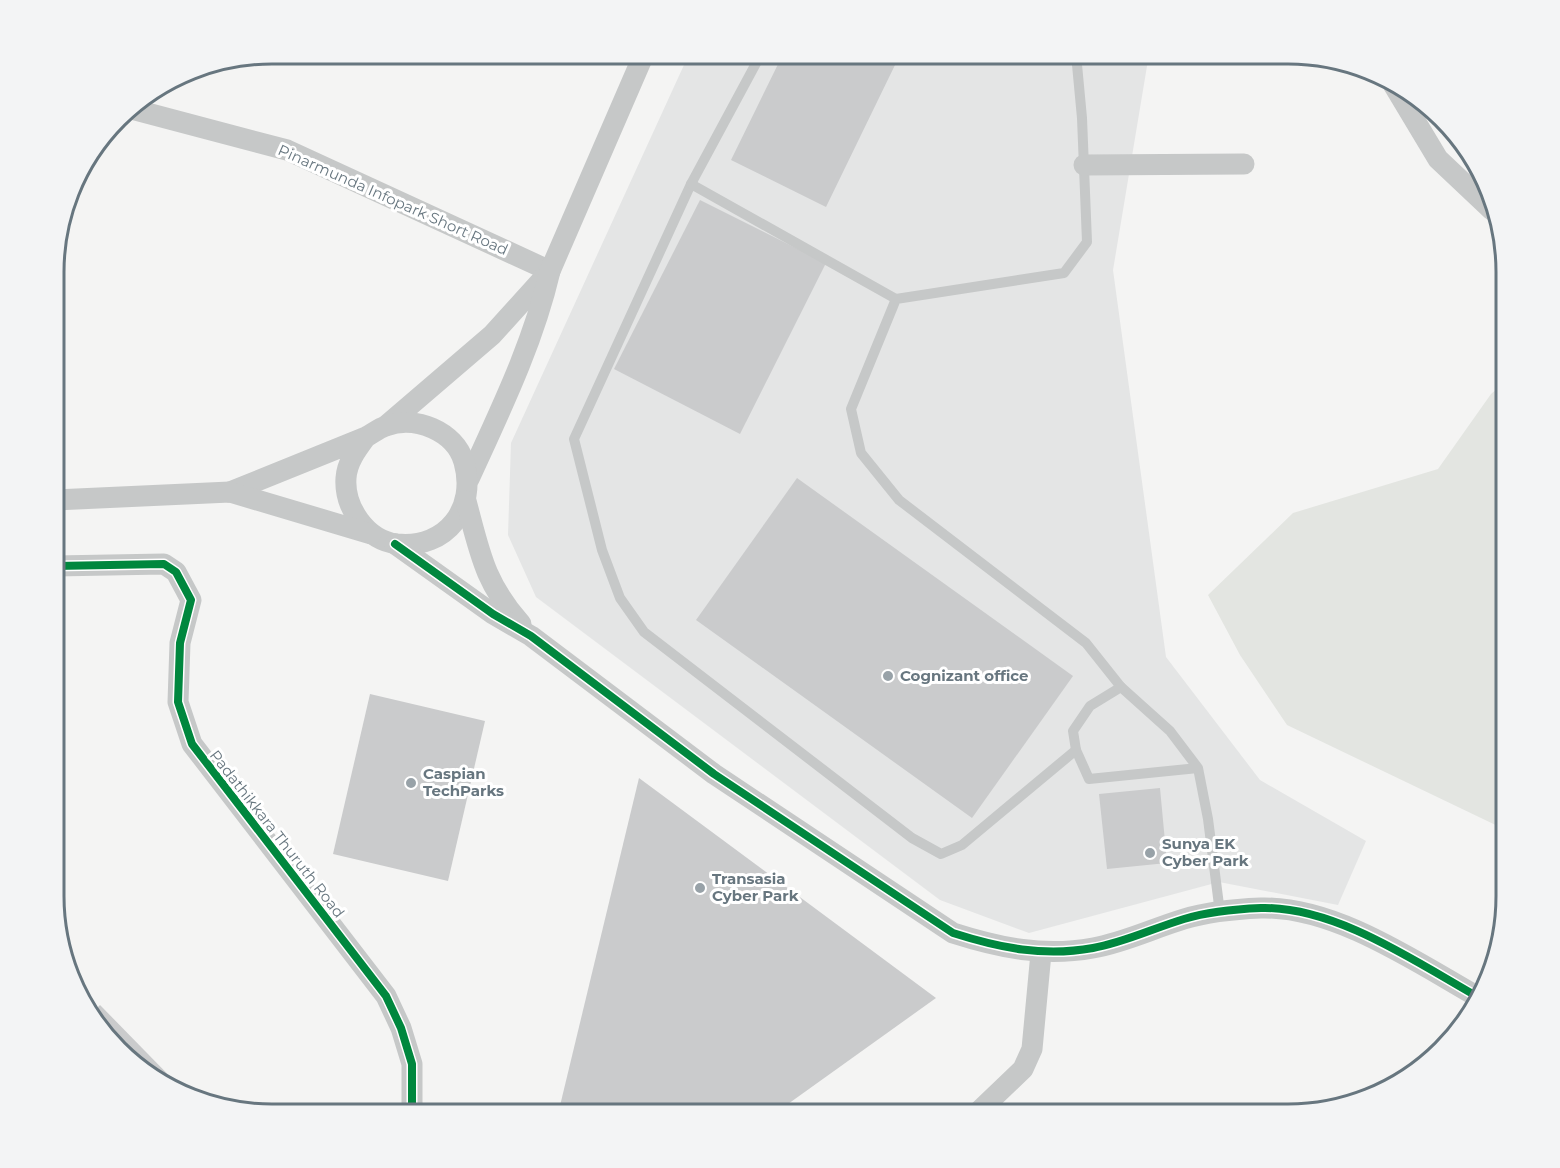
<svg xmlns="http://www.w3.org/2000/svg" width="1560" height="1168" viewBox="0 0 1560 1168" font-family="Montserrat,sans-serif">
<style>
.built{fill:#e4e5e5}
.green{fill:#e3e5e1}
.building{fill:#cacbcc}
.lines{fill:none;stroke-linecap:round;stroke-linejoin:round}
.lane{stroke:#c6c8c8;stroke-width:10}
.street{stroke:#c6c8c8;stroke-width:21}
.cycleway-casing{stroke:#fff;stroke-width:11}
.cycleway{stroke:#00873e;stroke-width:8}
.poi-dot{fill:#98a2a8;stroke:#fff;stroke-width:2}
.labels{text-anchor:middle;stroke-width:6;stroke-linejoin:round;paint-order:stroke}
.street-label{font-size:15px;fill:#67767f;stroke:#fff}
.poi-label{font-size:15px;font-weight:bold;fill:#67767f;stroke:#fff;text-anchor:start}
.rim{fill:none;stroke:#67767f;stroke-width:3}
</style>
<rect width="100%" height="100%" fill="#f4f4f3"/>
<!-- built -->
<polygon class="built" points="689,54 1149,54 1113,270 1166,657 1260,780 1366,841 1338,905 1219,882 1029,933 940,900 536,597 508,535 511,443"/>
<!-- green -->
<polygon class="green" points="1506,381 1506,830 1287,725 1240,655 1208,595 1293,513 1438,469 1491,394"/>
<!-- building -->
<g class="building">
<polygon points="783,54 889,54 886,60 895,65 826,207 731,160"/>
<polygon points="700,200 826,263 740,434 614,369"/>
<polygon points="797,478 1073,676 972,818 696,620"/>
<polygon points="370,694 485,721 448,881 333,854"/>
<polygon points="639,778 936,998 774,1114 558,1114"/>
<polygon points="1160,788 1167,863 1107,869 1099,794"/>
<polygon points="100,1005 190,1097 189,1098 129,1060 92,1013"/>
</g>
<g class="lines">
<!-- lane -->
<g class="lane">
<polyline points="761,54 691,184 574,439 602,550 620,598 644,632 912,838 941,854 962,845 1076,750"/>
<polyline points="1076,54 1082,118 1087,242 1064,273 896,299 851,409 861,453 899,500 1086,643 1121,687"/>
<polyline points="691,184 896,299"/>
<polyline points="1198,768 1089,779 1076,750 1073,731 1090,706 1121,687 1170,731 1198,768 1208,819 1220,913"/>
</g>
<!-- street -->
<g class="street">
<polyline points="1393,84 1438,159 1492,210"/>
<polyline points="128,108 287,150 550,271"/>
<polyline points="1084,165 1244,164"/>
<polyline points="387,425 492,335 549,272"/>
<path d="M469,479C500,411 533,344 550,271L644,54"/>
<path d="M230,492L366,437C372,434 379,428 386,426C415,415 455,431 464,462C477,508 447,549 397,544C366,540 344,507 346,478C347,462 357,449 366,437"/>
<polyline points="55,500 230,492 371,534"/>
<path d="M466,501C480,553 484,582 521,624"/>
<path d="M395,544L493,614L531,636L714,774L953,933C1000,948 1044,957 1093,948C1123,943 1154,928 1184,919C1207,912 1237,909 1261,908C1335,906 1416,962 1478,997"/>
<polyline points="55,566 164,564 176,572 191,600 180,643 178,702 192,744 386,996 401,1028 412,1064 412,1114"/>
<polyline points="976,1114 1023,1069 1032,1049 1041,953"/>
</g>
<!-- cycleway casing -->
<g class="cycleway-casing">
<g id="cycleway">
<path d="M395,544L493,614L531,636L714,774L953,933C1000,948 1044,957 1093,948C1123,943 1154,928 1184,919C1207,912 1237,909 1261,908C1335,906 1416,962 1478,997"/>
<polyline points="55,566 164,564 176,572 191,600 180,643 178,702 192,744 386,996 401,1028 412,1064 412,1114"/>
</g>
</g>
<!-- cycleway -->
<use href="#cycleway" class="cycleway"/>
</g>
<!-- markers -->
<g class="poi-dot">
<circle cx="888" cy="676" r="6"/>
<circle cx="411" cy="783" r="6"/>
<circle cx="1150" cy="853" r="6"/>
<circle cx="700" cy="888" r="6"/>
</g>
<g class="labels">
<!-- street labels -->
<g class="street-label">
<text transform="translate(393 200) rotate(24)" y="5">Pinarmunda Infopark Short Road</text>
<text transform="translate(277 834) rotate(52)" y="5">Padathikkara Thuruth Road</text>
</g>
<!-- poi labels -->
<g class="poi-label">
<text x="900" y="681">Cognizant office</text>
<text x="423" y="779">Caspian<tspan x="423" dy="17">TechParks</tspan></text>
<text x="1162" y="849">Sunya EK<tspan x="1162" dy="17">Cyber Park</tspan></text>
<text x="712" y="884">Transasia<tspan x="712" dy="17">Cyber Park</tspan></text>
</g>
</g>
<!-- crop -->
<path d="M0 0H1560V1168H0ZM272 64H1288A208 208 0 0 1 1496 272V896A208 208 0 0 1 1288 1104H272A208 208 0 0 1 64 896V272A208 208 0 0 1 272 64Z" fill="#f3f4f5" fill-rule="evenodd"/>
<path class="rim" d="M272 64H1288A208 208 0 0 1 1496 272V896A208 208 0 0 1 1288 1104H272A208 208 0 0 1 64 896V272A208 208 0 0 1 272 64Z"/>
</svg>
